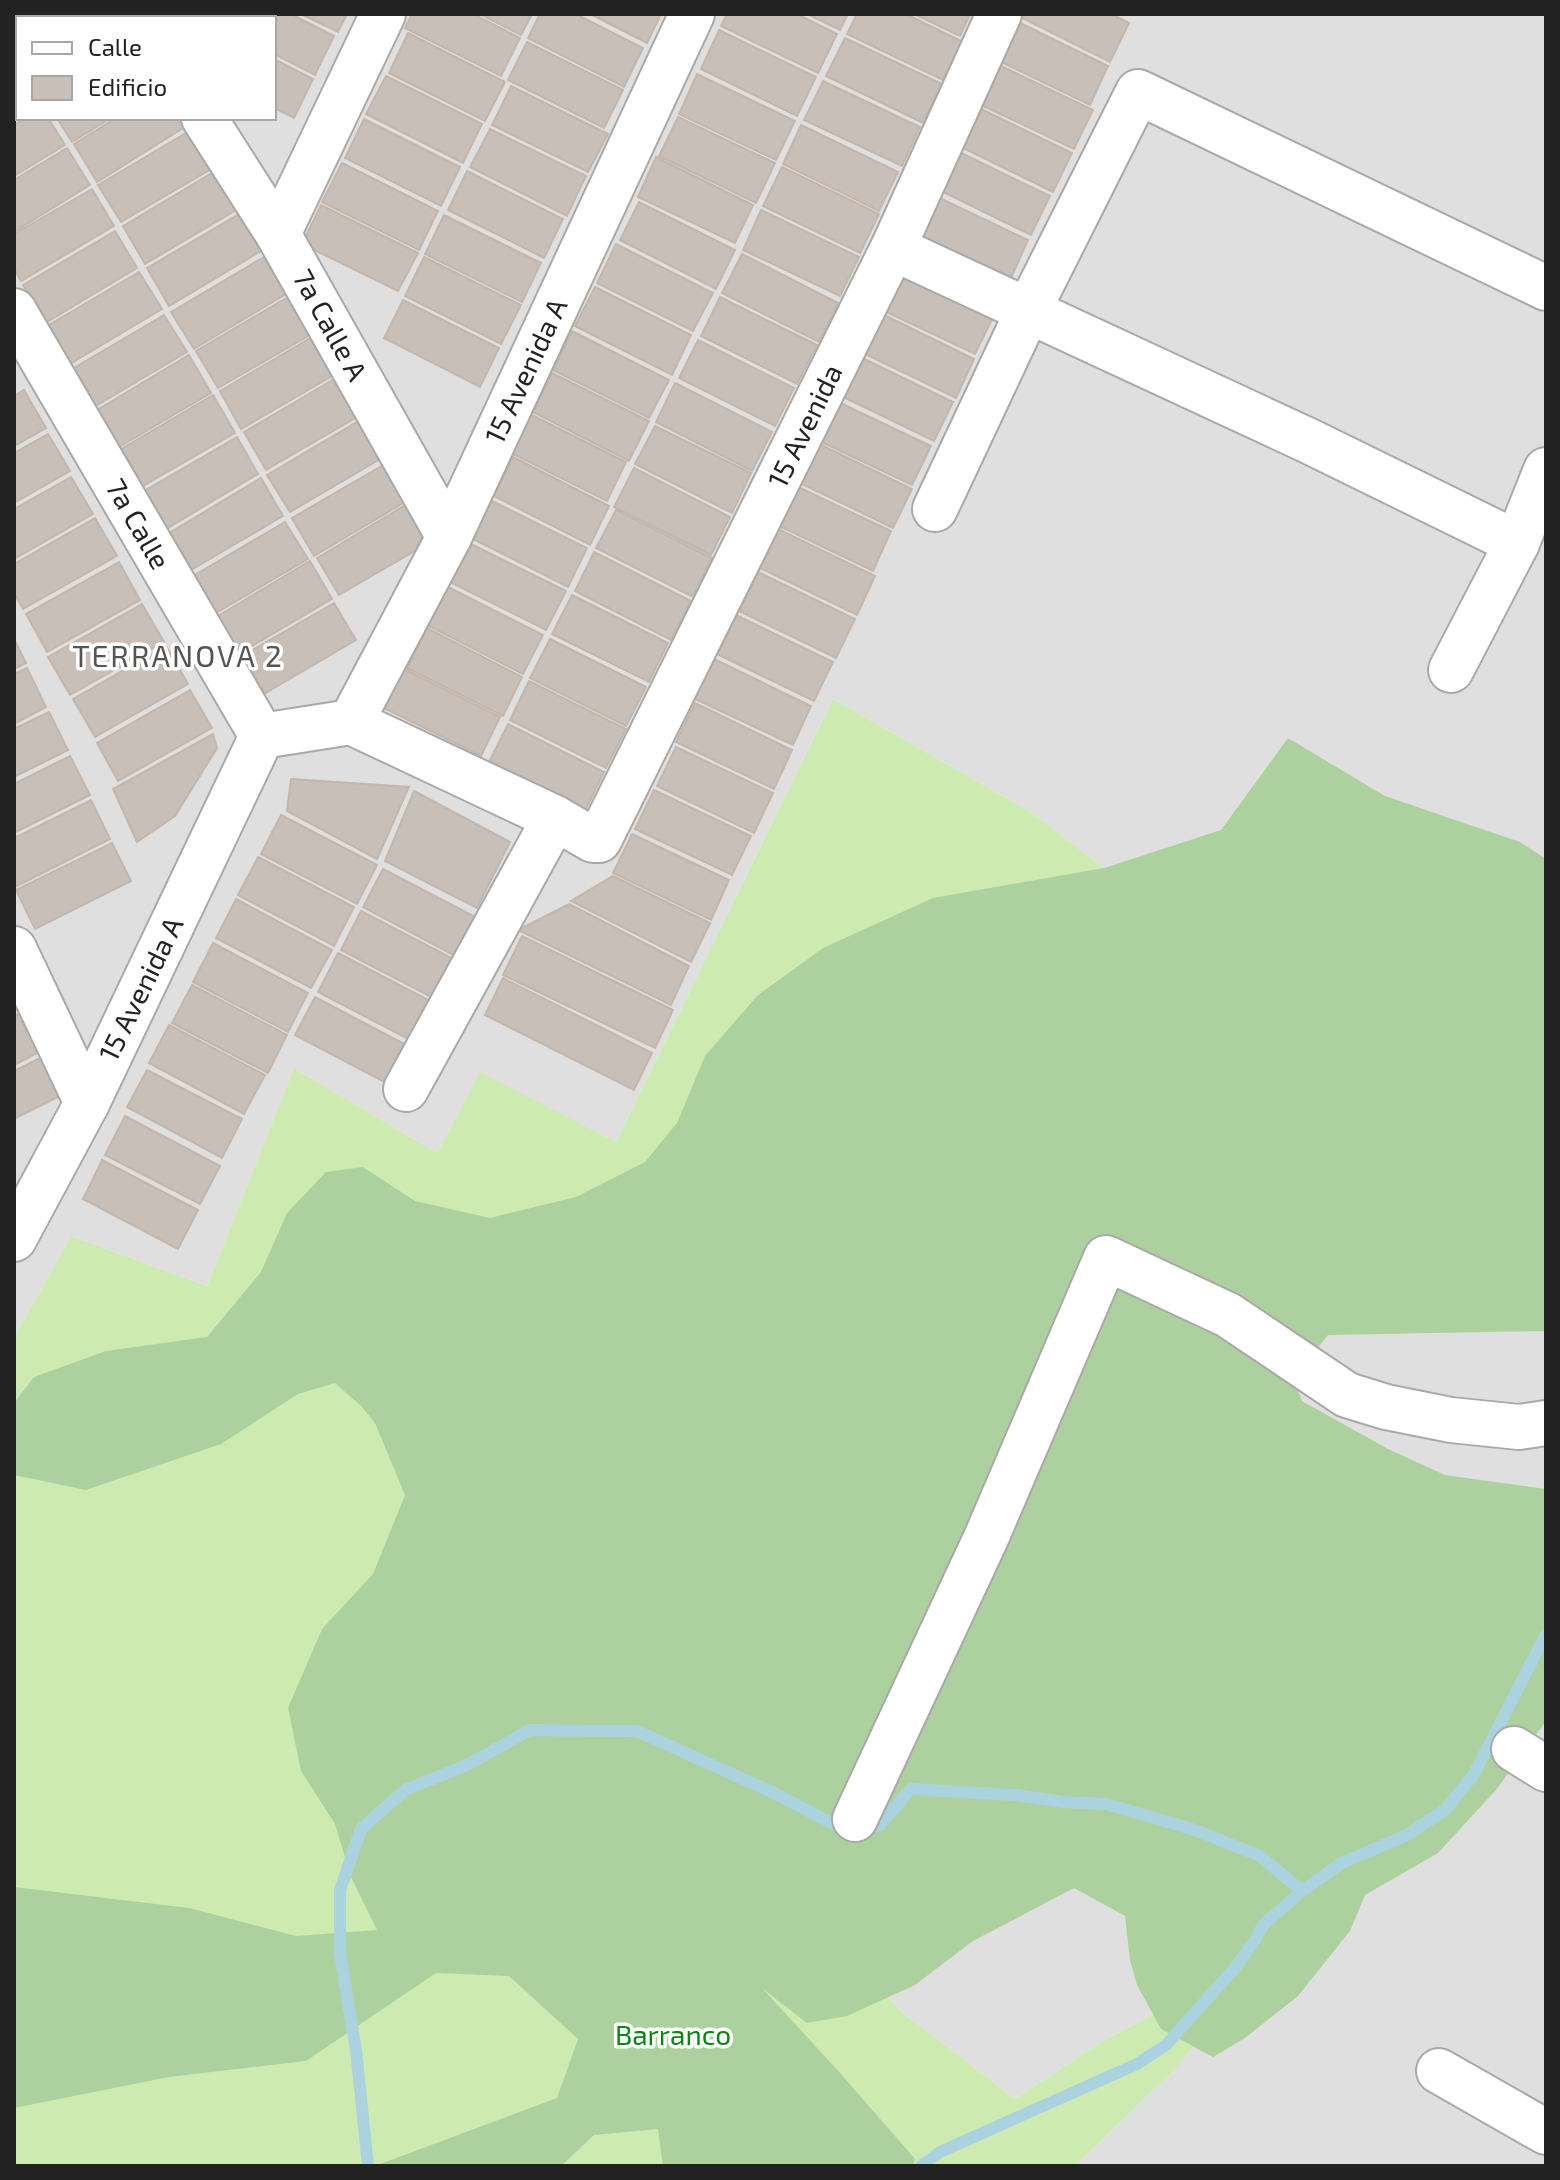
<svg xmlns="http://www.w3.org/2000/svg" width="1560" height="2180" viewBox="0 0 1560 2180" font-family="'Exo 2',sans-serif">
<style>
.residential{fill:#e0dfdf;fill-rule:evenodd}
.grass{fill:#cdebb0}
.forest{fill:#add19e}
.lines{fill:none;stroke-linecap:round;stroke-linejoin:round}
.stream{stroke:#aad3df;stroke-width:12}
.building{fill:#c7bfb8;stroke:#c4b6ab;stroke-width:2}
.minor-casing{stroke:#a9a9a9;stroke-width:48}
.minor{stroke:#fff;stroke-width:44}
.labels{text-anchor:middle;stroke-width:7;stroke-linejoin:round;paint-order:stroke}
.street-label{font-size:28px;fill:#222;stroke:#fff}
.park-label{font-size:28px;fill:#0c8416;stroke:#fff}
.neighbourhood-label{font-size:30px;letter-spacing:2px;fill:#555;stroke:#fff}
</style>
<rect width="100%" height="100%" fill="#f2efe9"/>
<!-- residential -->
<g class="residential">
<path d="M14,14H1546V859L1520,842L1385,796L1288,738L1221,830L1104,868L1032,813L833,699L616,1142L480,1073L437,1153L294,1068L207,1286L71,1236L14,1338ZM18,18H274V118H18Z"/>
<polygon points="1089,1221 1546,1331 1546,2166 1075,2166 1175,2069 1160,2011 1103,2041 1015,2099 904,2014 834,1942"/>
</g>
<!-- grass -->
<polygon class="grass" points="833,699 1032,813 1104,868 1221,830 1288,738 1385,796 1520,842 1546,859 1305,1281 834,1942 904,2014 1015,2099 1103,2041 1160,2011 1257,1967 1175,2069 1075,2166 14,2166 14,1338 71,1236 207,1286 294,1068 437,1153 480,1072 616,1142"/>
<!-- forest -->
<polygon class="forest" points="1288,738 1385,796 1520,842 1546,859 1546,1331 1328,1335 1293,1378 1302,1401 1388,1449 1445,1475 1546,1489 1546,1721 1496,1790 1438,1853 1365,1895 1350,1931 1298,1996 1245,2038 1213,2057 1161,2029 1137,1985 1130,1960 1125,1916 1074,1888 973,1941 915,1985 847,2016 807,2023 763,1989 841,2074 915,2159 913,2166 663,2166 658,2129 594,2135 561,2166 375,2166 557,2098 578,2039 509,1976 436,1973 306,2061 169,2077 14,2108 14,1887 189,1908 296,1936 377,1930 351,1877 335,1824 301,1771 288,1708 322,1629 373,1574 405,1495 375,1423 361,1406 335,1383 298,1394 221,1444 86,1490 14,1475 14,1403 34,1377 106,1351 207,1337 261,1272 287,1213 326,1172 363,1167 415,1201 490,1218 576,1197 645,1162 677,1123 705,1056 757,996 823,948 933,898 1104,868 1221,830"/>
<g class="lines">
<!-- stream -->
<g class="stream">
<polyline points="368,2166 356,2050 340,1953 340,1890 361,1829 405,1790 467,1765 530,1730 637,1731 774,1793 837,1826 864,1830 880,1825 911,1789 1016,1795 1063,1802 1107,1804 1195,1830 1260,1856 1302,1891"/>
<polyline points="921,2166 940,2152 1137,2064 1166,2045 1234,1969 1254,1942 1263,1925 1302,1891 1342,1863 1409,1834 1446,1809 1474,1774 1546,1634"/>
</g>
</g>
<!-- building -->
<g class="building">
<polygon points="14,14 94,14 87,18 18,18 18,56 14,49"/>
<polygon points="226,14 291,14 334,36 315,75 274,54 274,18 224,18"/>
<polygon points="301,14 347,14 338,32"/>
<polygon points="412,14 473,14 520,38 501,76 405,28"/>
<polygon points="480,14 532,14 521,35"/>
<polygon points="540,14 576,14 643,48 624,87 528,38"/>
<polygon points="590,14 661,14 647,43"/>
<polygon points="727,14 797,14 837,34 818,73 721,26"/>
<polygon points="807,14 848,14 840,30"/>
<polygon points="857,14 906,14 963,42 943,80 847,34"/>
<polygon points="914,14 970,14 960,36"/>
<polygon points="1014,14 1111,14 1129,23 1110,62"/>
<polygon points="1012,19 1108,66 1090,105 993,58"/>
<polygon points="719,30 816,77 797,116 701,69"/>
<polygon points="408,33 505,82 485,121 389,73"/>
<polygon points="845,38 942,84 923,123 826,76"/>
<polygon points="527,42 623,90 604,128 508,80"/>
<polygon points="274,59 313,79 294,118 274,108"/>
<polygon points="995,63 1093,110 1074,149 977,103"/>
<polygon points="16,66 18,116 14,118 14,67"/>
<polygon points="697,74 795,121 776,160 679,114"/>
<polygon points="386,76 482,124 463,163 366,114"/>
<polygon points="823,81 920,127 902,166 804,120"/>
<polygon points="511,86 608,134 588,172 492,125"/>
<polygon points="975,106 1072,153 1053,192 957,145"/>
<polygon points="678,117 775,163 756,203 659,156"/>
<polygon points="26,118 48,118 65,145 14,176 14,125"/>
<polygon points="57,118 111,118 72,142"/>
<polygon points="116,118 184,118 188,125 97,182 74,144"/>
<polygon points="364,119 460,167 441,206 345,158"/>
<polygon points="801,125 898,172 879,211 783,164"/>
<polygon points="490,129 586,176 567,216 470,167"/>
<polygon points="191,130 213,168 121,222 98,185"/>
<polygon points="67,148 90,185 14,232 14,180"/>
<polygon points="953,149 1050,196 1031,235 935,188"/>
<polygon points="656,157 753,205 735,243 638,197"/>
<polygon points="342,163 438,211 419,250 322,202"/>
<polygon points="782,167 879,214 860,253 763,206"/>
<polygon points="215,171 238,209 145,264 123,226"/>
<polygon points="467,171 563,219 544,258 448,210"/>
<polygon points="92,189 114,226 21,281 14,268 14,234"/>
<polygon points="931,194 1028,240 1010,280 912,233"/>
<polygon points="639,202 735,250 716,289 620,240"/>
<polygon points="321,205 418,253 398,291 302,244"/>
<polygon points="761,210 859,257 840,296 743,250"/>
<polygon points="239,214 261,251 169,306 147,268"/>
<polygon points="444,215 541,263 522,302 425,254"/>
<polygon points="115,231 137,268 45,323 23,285"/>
<polygon points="616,244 713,293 693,331 597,283"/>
<polygon points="742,254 838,303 819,342 722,293"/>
<polygon points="264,257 286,294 194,349 171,312"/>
<polygon points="424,257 521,305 501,344 405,296"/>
<polygon points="896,269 994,315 975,354 878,308"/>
<polygon points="139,272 162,309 70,364 47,326"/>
<polygon points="595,287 691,335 672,375 575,326"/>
<polygon points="288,297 310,335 218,388 196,351"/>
<polygon points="720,297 817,345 797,384 701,336"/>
<polygon points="403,300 499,348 480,387 384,338"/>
<polygon points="878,312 974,359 956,398 859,351"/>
<polygon points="164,315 187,352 94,407 72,369"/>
<polygon points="572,331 669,380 649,418 553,370"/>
<polygon points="312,337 334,375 241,429 220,391"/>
<polygon points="698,340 794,388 775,426 679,378"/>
<polygon points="189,355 211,393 119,447 97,410"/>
<polygon points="856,355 953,402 934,441 837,394"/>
<polygon points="552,373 649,421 629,461 533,412"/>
<polygon points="336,378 359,416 266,470 244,432"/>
<polygon points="675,383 772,432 752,471 656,422"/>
<polygon points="24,390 46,428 14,446 14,396"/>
<polygon points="213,395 235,433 143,486 121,449"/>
<polygon points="834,400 931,446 912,485 815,439"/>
<polygon points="530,414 626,462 607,501 511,453"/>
<polygon points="360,420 382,458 290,512 267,475"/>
<polygon points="655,426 751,473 732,513 635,464"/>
<polygon points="48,434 70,471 14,503 14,453"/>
<polygon points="237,437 258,474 166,529 144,491"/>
<polygon points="815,442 912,489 893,528 796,481"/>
<polygon points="513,457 609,506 590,545 494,496"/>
<polygon points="385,464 407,501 314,556 292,518"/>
<polygon points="634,468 730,517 711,555 614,507"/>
<polygon points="71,477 93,514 14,559 14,509"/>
<polygon points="261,478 283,516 191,570 169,533"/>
<polygon points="794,485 891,531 873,571 775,524"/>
<polygon points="490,500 587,548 568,587 471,538"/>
<polygon points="409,503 432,541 339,595 317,558"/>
<polygon points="616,510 712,558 693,597 596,548"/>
<polygon points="95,518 117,556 23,609 14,593 14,564"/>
<polygon points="285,522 308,559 216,613 193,576"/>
<polygon points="778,529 875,576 857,615 760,568"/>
<polygon points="469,543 566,591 546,630 450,582"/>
<polygon points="594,552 691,601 671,640 575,591"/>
<polygon points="310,561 332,599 240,653 218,616"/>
<polygon points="119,562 140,600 47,652 26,614"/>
<polygon points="758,572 855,619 836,658 739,611"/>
<polygon points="446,586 543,635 523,674 427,625"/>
<polygon points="572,595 668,643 649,682 552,634"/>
<polygon points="334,603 356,640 264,694 242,656"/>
<polygon points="142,604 164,642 70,695 48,657"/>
<polygon points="736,615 833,662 814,701 717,654"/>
<polygon points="427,628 522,677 503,716 407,668"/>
<polygon points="14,639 26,663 14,669"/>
<polygon points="550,639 646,687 626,726 530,678"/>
<polygon points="166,646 188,684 95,737 73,699"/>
<polygon points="714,659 811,706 793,745 695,699"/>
<polygon points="27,668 46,707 14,724 14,674"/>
<polygon points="404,669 500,717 481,756 384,708"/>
<polygon points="529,681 626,729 606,768 510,720"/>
<polygon points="190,690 212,728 118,781 97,743"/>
<polygon points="695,703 792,750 774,789 676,742"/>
<polygon points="49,712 68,750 14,777 14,729"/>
<polygon points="508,724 604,772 585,811 489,762"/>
<polygon points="213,734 217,748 175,816 137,842 113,789"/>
<polygon points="676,747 773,793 754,833 657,786"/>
<polygon points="70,756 90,795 14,833 14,784"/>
<polygon points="291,779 409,787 377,859 287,811"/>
<polygon points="654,790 751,836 732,875 635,829"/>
<polygon points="414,791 510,842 477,908 385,861"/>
<polygon points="91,800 110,839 15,887 14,838"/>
<polygon points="281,815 377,865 357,904 261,854"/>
<polygon points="632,834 729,880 711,920 613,873"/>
<polygon points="112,843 131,881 35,929 16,890"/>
<polygon points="258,857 354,907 334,946 238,895"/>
<polygon points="383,869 479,919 459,958 363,907"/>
<polygon points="613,876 710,923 691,962 571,901"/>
<polygon points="236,899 332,950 311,988 216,938"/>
<polygon points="569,904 689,966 671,1005 518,930"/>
<polygon points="361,911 457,961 437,1000 341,950"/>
<polygon points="522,936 673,1010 655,1048 503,975"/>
<polygon points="213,943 308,993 288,1032 193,982"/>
<polygon points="338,953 434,1003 414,1042 318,992"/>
<polygon points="503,978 652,1053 634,1090 485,1015"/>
<polygon points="192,985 287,1035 268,1073 172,1023"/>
<polygon points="315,997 410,1047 390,1085 295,1035"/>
<polygon points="27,1010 45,1049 14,1065 14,1016"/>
<polygon points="169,1025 265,1075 244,1114 149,1063"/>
<polygon points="48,1054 66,1093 14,1119 14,1071"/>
<polygon points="147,1070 242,1119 222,1158 127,1107"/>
<polygon points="125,1116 220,1166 200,1204 105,1155"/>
<polygon points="102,1160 198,1210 178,1249 83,1199"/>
</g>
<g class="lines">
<!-- minor casing -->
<g class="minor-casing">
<g id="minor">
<polyline points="137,14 140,18"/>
<polyline points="204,118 278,234 449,537"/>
<polyline points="278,234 383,14"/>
<polyline points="893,248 1309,441 1517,543"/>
<polyline points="14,311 262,736"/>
<polyline points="935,509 1028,311 1138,92 1546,288"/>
<polyline points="1451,670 1517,543 1546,470"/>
<polyline points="351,722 449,537 692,14"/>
<polyline points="262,736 351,722 555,818 593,840 599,840 893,248 999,14"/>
<polyline points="14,949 87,1103"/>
<polyline points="406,1089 555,818"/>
<polyline points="14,1239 87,1103 262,736"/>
<polyline points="1514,1749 1546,1769"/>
<polyline points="855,1819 986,1538 1106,1258 1228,1315 1347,1395 1386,1407 1451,1420 1519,1427 1546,1423"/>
<polyline points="1439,2071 1546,2132"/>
</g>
</g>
<!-- minor -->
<use href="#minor" class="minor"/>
</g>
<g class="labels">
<!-- street labels -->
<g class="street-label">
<text transform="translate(330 325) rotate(61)" y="10">7a Calle A</text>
<text transform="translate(526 371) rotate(-65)" y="10">15 Avenida A</text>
<text transform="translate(805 426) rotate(-64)" y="10">15 Avenida</text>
<text transform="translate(138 524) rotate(60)" y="10">7a Calle</text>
<text transform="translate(141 989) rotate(-64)" y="10">15 Avenida A</text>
</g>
<!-- park labels -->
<g class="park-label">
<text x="673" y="2045">Barranco</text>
</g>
<!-- neighbourhood labels -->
<g class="neighbourhood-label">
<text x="178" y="667">TERRANOVA 2</text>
</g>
</g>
<!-- border -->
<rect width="1560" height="2180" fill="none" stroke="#222222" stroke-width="32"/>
<!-- legend -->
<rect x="16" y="16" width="260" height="104" fill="#ffffff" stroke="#a7a7a7" stroke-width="2"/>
<rect x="32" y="42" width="40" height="12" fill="#ffffff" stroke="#a7a7a7" stroke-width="2"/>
<text x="88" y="56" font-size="24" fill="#222222">Calle</text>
<rect x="32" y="76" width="40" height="24" fill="#c7bfb8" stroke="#a7a7a7" stroke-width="2"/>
<text x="88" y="96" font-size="24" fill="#222222">Edificio</text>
</svg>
